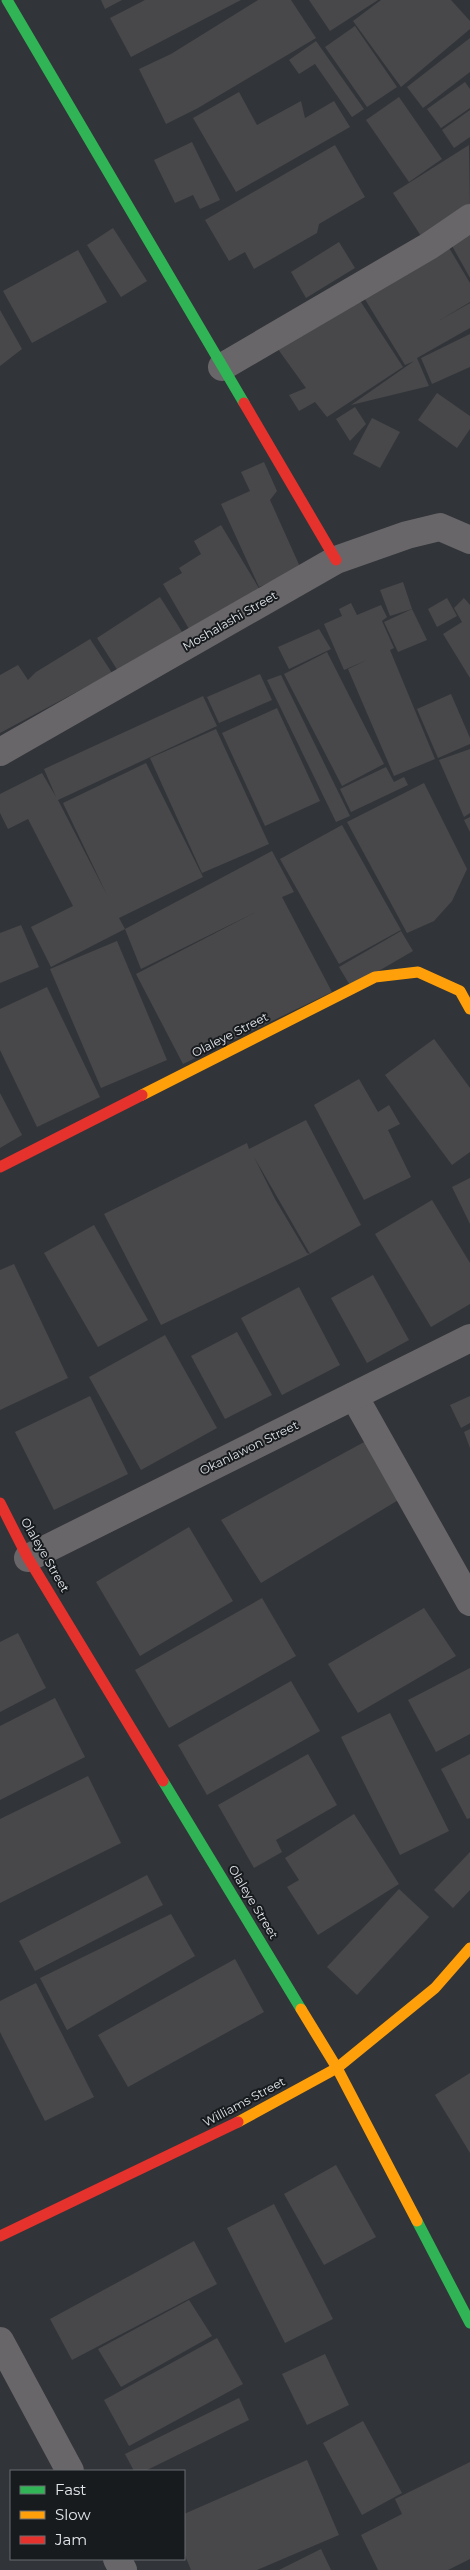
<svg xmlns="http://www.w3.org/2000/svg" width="470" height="2570" viewBox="0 0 470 2570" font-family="Montserrat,sans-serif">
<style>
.building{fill:#48484a;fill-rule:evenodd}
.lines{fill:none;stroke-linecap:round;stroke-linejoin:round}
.street{stroke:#696669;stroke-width:28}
.fast{stroke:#30b455;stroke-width:11}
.slow{stroke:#ff9f0a;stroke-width:11}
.jam{stroke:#e5322d;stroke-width:11}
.labels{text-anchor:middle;stroke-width:4;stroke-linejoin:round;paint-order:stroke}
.street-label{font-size:12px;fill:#e2e6eb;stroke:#181b1e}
</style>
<rect width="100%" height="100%" fill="#313438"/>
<!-- building -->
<g class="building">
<polygon points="101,0 122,0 105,9"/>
<polygon points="145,0 241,0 131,57 110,18"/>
<polygon points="258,0 291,0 316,38 198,108 166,124 139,69 171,54"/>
<polygon points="309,0 378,0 330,31"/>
<polygon points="381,0 451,0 470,21 470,29 401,87 353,21"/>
<polygon points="355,26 397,87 367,107 325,47"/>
<polygon points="470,38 470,72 423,108 407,87"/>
<polygon points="316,41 364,109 352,117 315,64 299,74 289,60"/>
<polygon points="465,82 470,89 470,108 441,128 427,109"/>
<polygon points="239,92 257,125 301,101 305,118 334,101 350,127 236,192 193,118"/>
<polygon points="399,97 442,159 409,182 366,120"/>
<polygon points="470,110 470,137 454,148 442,130"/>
<polygon points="192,142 220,200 200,209 193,195 175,203 154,160"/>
<polygon points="335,145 365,197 319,224 317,233 254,269 245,252 229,261 205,220"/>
<polygon points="469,145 470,205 421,236 393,193"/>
<polygon points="113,228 147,281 121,297 87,245"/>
<polygon points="470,234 470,278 451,244"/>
<polygon points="339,242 355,268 306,298 291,272"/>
<polygon points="448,246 470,283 470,302 440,320 470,303 470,328 417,358 429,386 351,405 414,361 405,365 363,296"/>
<polygon points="78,250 107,302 32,343 3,291"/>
<polygon points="357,296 403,367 327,417 315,402 299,411 289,395 306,388 275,345"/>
<polygon points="0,310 22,349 0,366"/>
<polygon points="470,334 470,367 432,384 421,358"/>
<polygon points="437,393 470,416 470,429 457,448 418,420"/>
<polygon points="355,407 366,424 350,441 336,419"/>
<polygon points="372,418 400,432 380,468 353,454"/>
<polygon points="264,462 277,491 270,500 301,569 259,587 221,504 250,491 241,472"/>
<polygon points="221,525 263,595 193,636 163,584 182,573 179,568 201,554 194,541"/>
<polygon points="403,582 412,609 390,616 380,590"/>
<polygon points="160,597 184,635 118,671 97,638"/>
<polygon points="447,598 457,616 437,627 428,609"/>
<polygon points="464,598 470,605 470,678 443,634 462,622 454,608"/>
<polygon points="351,603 357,615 381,605 387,617 382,621 394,648 390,650 435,759 394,776 348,669 367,660 344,670 324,624 342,616 339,609"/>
<polygon points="412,609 427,640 398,652 384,622"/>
<polygon points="319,629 331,649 289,669 278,647"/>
<polygon points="90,639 112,673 0,733 0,675 18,665 28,680 36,672"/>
<polygon points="327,652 384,764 342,786 284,674"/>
<polygon points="260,674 272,700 219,723 207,697"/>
<polygon points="281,675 350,816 336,822 267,680"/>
<polygon points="451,694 470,738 470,744 438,758 417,709"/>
<polygon points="203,696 217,726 58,800 107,895 63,803 146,763 203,877 119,918 125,929 51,967 31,927 73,906 28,819 8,829 0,813 0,794 42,773 56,797 44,769"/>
<polygon points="277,708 320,801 265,826 222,733"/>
<polygon points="216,729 269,844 202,873 150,758"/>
<polygon points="470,749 470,813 464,817 439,760"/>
<polygon points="386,767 394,782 404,777 408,785 351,812 340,789"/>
<polygon points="424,783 467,869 452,901 434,921 407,933 347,822"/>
<polygon points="470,817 470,832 464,820"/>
<polygon points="342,825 401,930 339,964 280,859"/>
<polygon points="272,851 294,892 282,897 332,992 183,1064 136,974 258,911 141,969 125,929"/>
<polygon points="21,925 39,967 0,983 0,933"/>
<polygon points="401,931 413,951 351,987 339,967"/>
<polygon points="117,941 167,1060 101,1088 50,969"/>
<polygon points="47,987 100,1097 37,1127 0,1050 0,1009"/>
<polygon points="434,1039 470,1088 470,1152 452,1165 385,1075"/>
<polygon points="359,1079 378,1112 389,1105 400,1124 388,1130 411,1177 364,1200 314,1105"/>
<polygon points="0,1093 22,1135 0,1148"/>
<path d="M306,1120L361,1225L310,1254L161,1325L104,1214L247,1143L249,1149ZM254,1157L310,1254L307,1253L275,1199Z"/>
<polygon points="470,1178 470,1224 452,1187"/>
<polygon points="432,1200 470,1263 470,1304 431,1327 375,1234"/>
<polygon points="94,1225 148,1320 98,1347 44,1253"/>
<polygon points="14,1264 68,1378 0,1410 0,1270"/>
<polygon points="373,1275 409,1340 367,1363 331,1298"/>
<polygon points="299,1287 340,1365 282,1395 241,1318"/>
<polygon points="237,1332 272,1395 225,1419 191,1356"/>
<polygon points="165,1335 217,1428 141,1470 89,1377"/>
<polygon points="90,1396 128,1474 54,1510 15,1432"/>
<polygon points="470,1396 470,1423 461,1428 450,1405"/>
<polygon points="470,1429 470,1448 464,1432"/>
<polygon points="366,1441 400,1499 261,1583 221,1520"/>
<polygon points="189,1527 233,1601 140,1656 96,1582"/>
<polygon points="262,1598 296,1656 169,1728 135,1670"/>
<polygon points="424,1608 456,1656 358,1713 328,1664"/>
<polygon points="18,1633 46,1688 0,1712 0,1642"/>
<polygon points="470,1668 470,1734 436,1752 408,1700"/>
<polygon points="291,1681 320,1731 207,1795 178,1745"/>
<polygon points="55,1698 85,1757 0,1800 0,1726"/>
<polygon points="390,1713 449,1831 400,1855 341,1737"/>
<polygon points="308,1754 337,1805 276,1840 282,1852 254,1868 218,1805"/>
<polygon points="470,1754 470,1818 467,1819 441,1769"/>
<polygon points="88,1776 121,1843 0,1903 0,1819"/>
<polygon points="354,1814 399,1884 318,1935 287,1887 299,1880 285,1858"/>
<polygon points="470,1852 470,1890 453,1908 434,1890"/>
<polygon points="147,1875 163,1905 35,1971 19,1941"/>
<polygon points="399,1889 429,1917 357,1995 327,1967"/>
<polygon points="171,1914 195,1956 67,2030 40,1978"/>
<polygon points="235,1959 264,2012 128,2087 98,2035"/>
<polygon points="36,1983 94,2097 45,2121 0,2032 0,2001"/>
<polygon points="470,2073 470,2153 435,2095"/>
<polygon points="336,2165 376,2237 324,2265 284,2194"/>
<polygon points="274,2204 333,2319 285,2343 227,2228"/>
<polygon points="194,2241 217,2284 72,2360 50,2319"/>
<polygon points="189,2300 212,2336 121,2387 98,2349"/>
<polygon points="217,2338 243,2384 129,2446 104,2400"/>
<polygon points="325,2354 349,2405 307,2425 282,2374"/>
<polygon points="239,2398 249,2420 145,2471 134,2471 125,2454"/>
<polygon points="363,2421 402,2493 362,2515 323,2443"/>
<polygon points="307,2460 339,2535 257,2570 191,2570 184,2553 184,2514"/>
<polygon points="470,2462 470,2559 448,2570 378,2570 361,2535 402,2514 395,2499"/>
<polygon points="321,2549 331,2570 279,2570"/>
</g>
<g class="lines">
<!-- street -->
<g class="street">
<polyline points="222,367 429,246 470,218"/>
<polyline points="0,752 336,560 407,535 440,527 470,540"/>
<polyline points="354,1396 470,1602"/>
<polyline points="28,1558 470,1338"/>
<polyline points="0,2341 70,2471"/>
<polyline points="117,2559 123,2570"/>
</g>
<!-- fast -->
<g class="fast">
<polyline points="7,0 244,403"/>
<polyline points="163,1781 301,2009"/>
<polyline points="417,2221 470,2323"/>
</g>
<!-- slow -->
<g class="slow">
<polyline points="142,1095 375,977 418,972 460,991 470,1009"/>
<polyline points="301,2009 337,2068 417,2221"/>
<polyline points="238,2122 337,2068 435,1988 470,1948"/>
</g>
<!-- jam -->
<g class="jam">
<polyline points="244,403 336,560"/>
<polyline points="0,1167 142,1095"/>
<polyline points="0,1503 28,1558 163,1781"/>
<polyline points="0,2236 238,2122"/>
</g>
</g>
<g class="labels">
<!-- street labels -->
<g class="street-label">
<text transform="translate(230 621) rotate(-30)" y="4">Moshalashi Street</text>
<text transform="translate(230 1035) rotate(-27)" y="4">Olaleye Street</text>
<text transform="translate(249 1448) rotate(-26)" y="4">Okanlawon Street</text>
<text transform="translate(45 1555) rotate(60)" y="4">Olaleye Street</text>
<text transform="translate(253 1902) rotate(59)" y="4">Olaleye Street</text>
<text transform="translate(244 2102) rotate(-28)" y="4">Williams Street</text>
</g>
</g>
<!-- legend -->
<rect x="10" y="2470" width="175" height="90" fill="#181b1e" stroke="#696c70"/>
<rect x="20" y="2486" width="25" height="8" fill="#30b455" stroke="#696c70"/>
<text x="55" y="2495" font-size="15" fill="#e2e6eb">Fast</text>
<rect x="20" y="2511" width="25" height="8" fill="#ff9f0a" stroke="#696c70"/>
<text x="55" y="2520" font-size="15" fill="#e2e6eb">Slow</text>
<rect x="20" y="2536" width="25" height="8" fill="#e5322d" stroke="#696c70"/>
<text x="55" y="2545" font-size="15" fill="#e2e6eb">Jam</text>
</svg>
